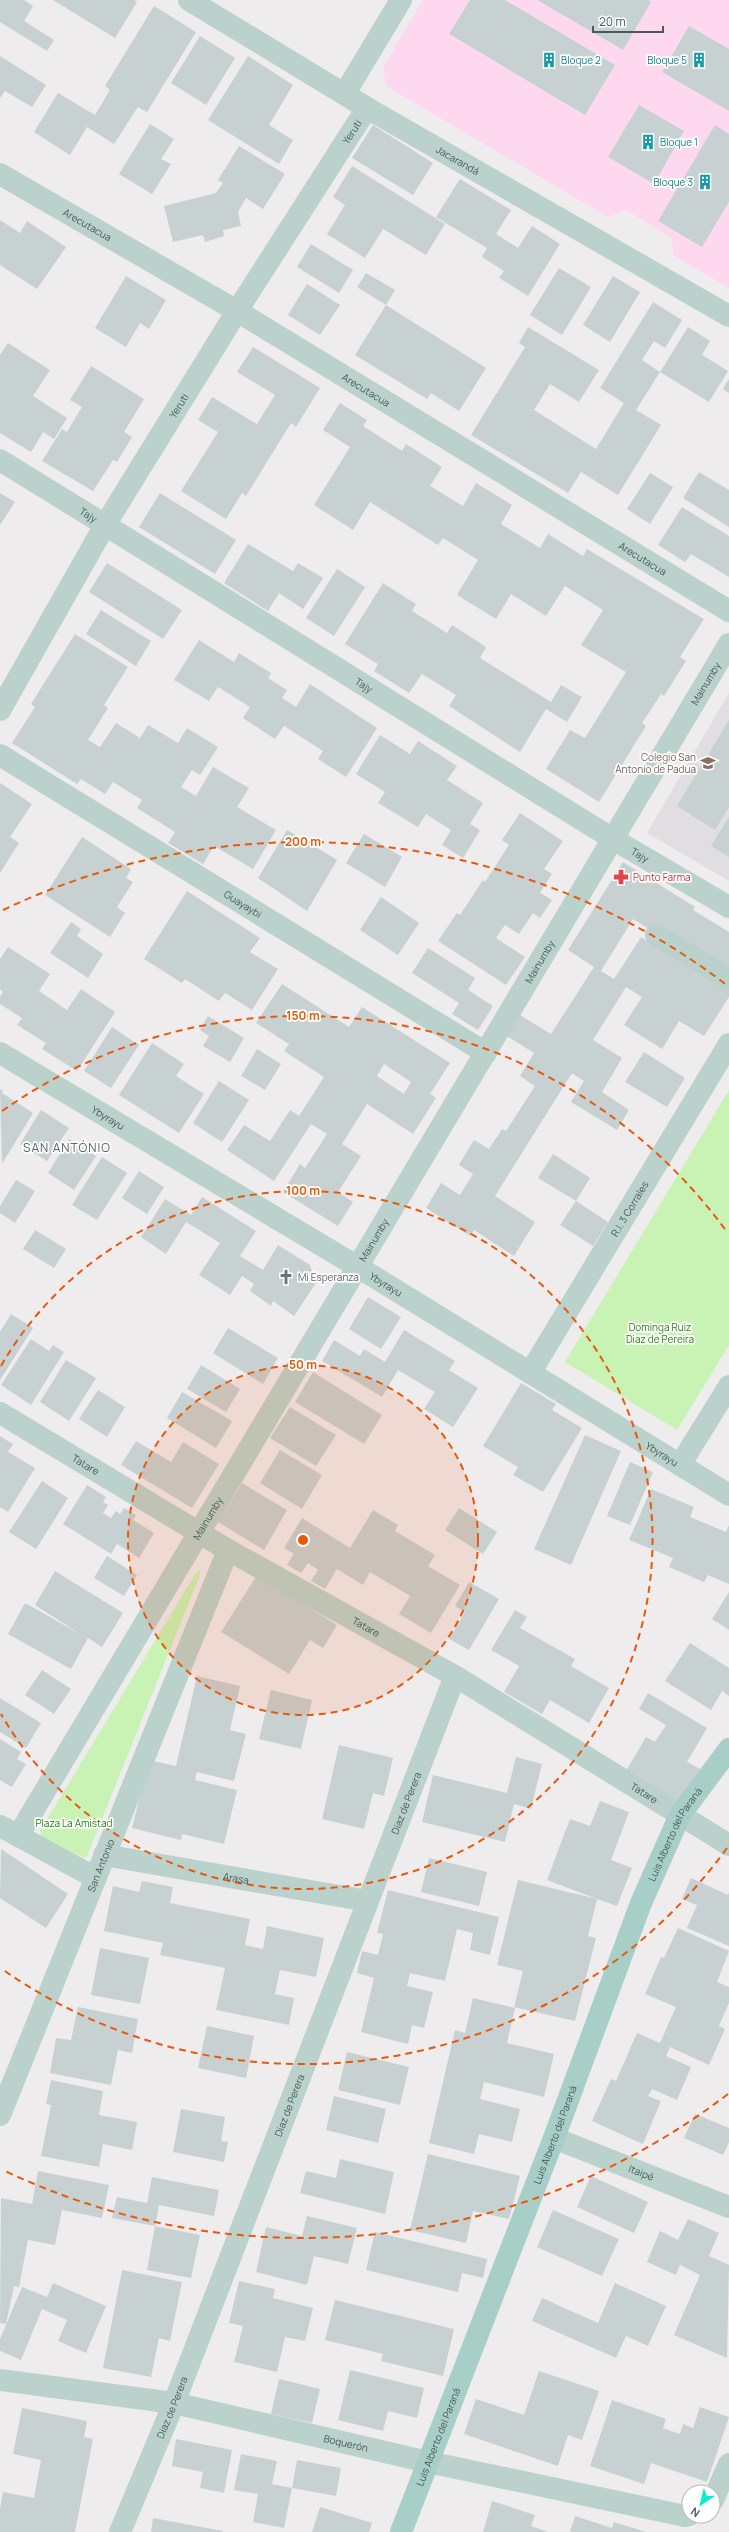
<svg xmlns="http://www.w3.org/2000/svg" width="729" height="2532" viewBox="0 0 729 2532" font-family="Manrope,sans-serif">
<style>
.education{fill:#e0dee0}
.medical{fill:#fdd8ef;fill-rule:evenodd}
.green{fill:#c9f3b4}
.building{fill:#c7d1d1;fill-rule:evenodd}
.lines{fill:none;stroke-linecap:round;stroke-linejoin:round}
.minor{stroke:#bbd1cb;stroke-width:22}
.major{stroke:#a8cfc7;stroke-width:22}
.ring{fill:none;stroke:#e8590c;stroke-width:2;stroke-dasharray:7 5}
.labels{text-anchor:middle;stroke-width:3.5;stroke-linejoin:round;paint-order:stroke}
.culture-label{font-size:10px;fill:#0d838f;stroke:#fff;text-anchor:start}
.street-label{font-size:10px;fill:#435c56;stroke:#fff}
.education-label{font-size:10px;fill:#785e54;stroke:#fff;text-anchor:end}
.health-label{font-size:10px;fill:#be3a42;stroke:#fff;text-anchor:start}
.worship-label{font-size:10px;fill:#5b616d;stroke:#fff;text-anchor:start}
.park-label{font-size:10px;fill:#26840c;stroke:#fff}
.quarter-label{font-size:12px;letter-spacing:1px;fill:#586260;stroke:#fff}
.centre{fill:#e8590c;stroke:#fff;stroke-width:2}
.ring-label{font-size:12px;text-anchor:middle;font-weight:bold;fill:#e8590c;stroke:#fff;stroke-width:3.5;stroke-linejoin:round;paint-order:stroke}
</style>
<rect width="100%" height="100%" fill="#efecee"/>
<!-- education -->
<polygon class="education" points="729,693 729,881 647,833"/>
<!-- medical -->
<path class="medical" d="M423,0H470L450,34L585,115L615,65L505,0H537L622,50L651,2L648,0H729V49L689,26L662,72L729,111V134L715,126L658,221L702,247L729,202V288L673,255L672,238L626,210L608,217L386,86L383,67ZM639,105L684,132L654,184L608,157Z"/>
<!-- green -->
<g class="green">
<polygon points="729,1090 729,1345 677,1430 565,1362"/>
<polygon points="197,1571 200,1571 200,1575 87,1856 84,1858 42,1837 40,1831"/>
</g>
<!-- building -->
<g class="building">
<polygon points="0,0 24,0 33,6 24,21 54,40 47,51 0,22"/>
<polygon points="53,0 134,0 137,2 115,38"/>
<polygon points="470,0 505,0 615,65 585,115 449,34"/>
<polygon points="537,0 648,0 651,2 623,50"/>
<polygon points="154,6 196,32 147,112 138,107 114,144 87,127 70,155 34,132 58,93 95,115 110,90 105,86"/>
<polygon points="689,26 729,49 729,111 662,72"/>
<polygon points="200,36 235,58 206,105 171,83"/>
<polygon points="0,56 46,85 32,107 5,91 0,98"/>
<polygon points="248,56 293,85 269,125 293,140 279,164 208,120"/>
<polygon points="639,105 684,131 654,184 608,157"/>
<polygon points="150,124 174,139 161,159 171,164 152,194 119,174"/>
<polygon points="373,125 433,163 413,195 352,158"/>
<polygon points="715,125 729,134 729,202 702,247 658,221"/>
<polygon points="239,146 285,174 263,209 246,198 238,212 241,226 223,230 224,236 205,242 203,235 173,242 164,206 216,193 223,183 218,180"/>
<polygon points="352,166 445,224 426,255 383,229 365,258 327,234 345,205 333,197"/>
<polygon points="460,179 511,210 496,234 518,248 532,226 560,244 528,296 499,278 504,271 482,257 487,248 436,217"/>
<polygon points="0,220 20,233 27,221 66,247 37,289 0,265"/>
<polygon points="311,244 353,270 339,293 297,267"/>
<polygon points="559,268 591,287 562,335 530,315"/>
<polygon points="366,273 395,290 386,305 357,287"/>
<polygon points="126,276 166,300 149,329 140,323 126,347 95,328"/>
<polygon points="613,276 640,292 610,342 583,325"/>
<polygon points="307,284 340,305 320,335 288,315"/>
<polygon points="653,302 682,320 665,348 654,341 642,360 660,372 688,327 710,341 702,355 728,371 709,402 660,372 636,410 661,425 618,495 581,472 568,493 471,435 525,347 519,343 528,327 599,370 579,402 550,384 534,410 596,449 624,403 600,388"/>
<polygon points="386,305 486,368 459,411 431,393 427,399 355,355"/>
<polygon points="8,343 50,370 33,396 67,418 54,439 43,432 31,452 0,433 0,355"/>
<polygon points="253,347 320,388 296,427 291,423 246,496 242,493 226,519 181,491 218,432 198,420 212,397 257,424 275,395 237,372"/>
<polygon points="91,366 144,399 124,432 132,437 117,462 113,460 93,491 42,461 62,429 67,432 82,407 70,400"/>
<polygon points="729,379 729,393 723,389"/>
<polygon points="340,403 367,420 363,426 402,451 406,444 442,467 430,486 463,506 476,483 512,505 501,524 540,548 548,534 583,556 587,549 704,619 680,657 686,661 664,696 661,694 642,723 646,726 599,802 546,769 570,730 585,738 626,672 581,645 603,610 565,586 546,616 511,594 496,619 457,595 478,560 443,538 438,545 370,502 353,530 314,505 350,447 323,430"/>
<polygon points="699,472 729,490 729,527 683,498"/>
<polygon points="650,473 673,487 650,524 627,509"/>
<polygon points="0,493 15,502 0,525"/>
<polygon points="160,493 236,540 215,574 139,527"/>
<polygon points="682,507 729,536 729,577 691,554 685,562 658,545"/>
<polygon points="248,544 293,571 298,563 323,578 303,609 279,593 268,611 224,583"/>
<polygon points="107,563 182,610 163,639 89,592"/>
<polygon points="337,569 365,587 334,636 306,618"/>
<polygon points="383,583 416,604 412,611 447,633 452,625 486,647 480,658 551,702 561,685 582,697 567,722 546,709 520,752 449,706 456,695 422,674 409,693 374,671 378,664 345,644"/>
<polygon points="101,610 151,641 136,666 86,634"/>
<polygon points="75,634 128,667 104,705 108,708 88,740 100,747 116,723 140,738 148,725 178,743 187,728 218,747 200,775 192,770 181,787 196,796 213,767 249,788 237,807 276,830 253,869 214,846 203,864 168,843 175,832 137,808 142,800 113,782 105,794 81,779 77,784 12,743 35,707 31,704"/>
<polygon points="199,640 234,662 239,653 271,673 268,678 287,690 282,698 296,707 310,684 377,728 346,777 318,759 323,751 284,726 275,739 243,718 250,707 218,687 209,701 174,680"/>
<polygon points="729,720 729,807 715,830 677,806"/>
<polygon points="380,735 410,754 418,741 457,766 447,780 483,803 470,824 480,830 463,858 442,845 451,830 426,814 418,827 378,803 385,792 356,774"/>
<polygon points="0,783 32,804 10,837 19,843 0,873"/>
<polygon points="520,813 563,841 544,869 552,874 540,893 552,900 540,918 533,913 519,934 505,925 496,938 525,957 506,985 438,941 457,913 460,915 483,880 485,882 509,845 502,840"/>
<polygon points="729,817 729,857 711,846"/>
<polygon points="287,830 337,860 307,911 258,878"/>
<polygon points="364,834 402,857 385,887 346,863"/>
<polygon points="82,837 131,869 126,878 133,882 117,907 125,913 110,937 45,895"/>
<polygon points="623,862 695,907 693,910 729,932 729,970 672,943 633,919 601,971 614,979 641,937 695,971 729,984 729,997 704,1036 679,1021 662,1049 624,1025 642,997 626,987 593,1040 622,1058 602,1092 629,1110 617,1130 571,1102 584,1081 572,1073 495,1196 535,1222 514,1256 474,1230 470,1236 426,1208 441,1183 460,1195 473,1174 459,1165 474,1140 489,1149 502,1129 506,1131 535,1086 520,1076 534,1053 507,1036 520,1015 551,1034 594,967 568,950"/>
<polygon points="187,891 260,938 250,952 278,969 252,1010 225,993 219,1001 185,979 182,983 144,959"/>
<polygon points="381,897 419,923 398,955 360,930"/>
<polygon points="71,922 81,929 77,936 103,954 88,978 50,953"/>
<polygon points="8,947 50,974 39,991 67,1010 81,989 115,1012 77,1071 42,1049 46,1043 17,1025 22,1018 0,1004 0,997 3,992 0,989 0,959"/>
<polygon points="428,948 475,978 468,990 493,1006 478,1030 452,1014 459,1003 412,973"/>
<path d="M282,984L349,1027L362,1007L450,1063L430,1094L436,1098L413,1134L367,1104L342,1144L361,1156L338,1192L353,1202L338,1226L283,1192L300,1164L305,1168L327,1134L311,1124L274,1181L227,1150L244,1125L270,1141L290,1110L299,1116L324,1077L284,1051L289,1044L256,1023ZM384,1064L411,1082L404,1094L377,1076Z"/>
<polygon points="208,1016 244,1038 230,1062 203,1046 209,1036 200,1030"/>
<polygon points="112,1027 139,1045 111,1088 84,1071"/>
<polygon points="152,1043 184,1064 176,1076 204,1094 179,1133 119,1095"/>
<polygon points="257,1049 281,1064 265,1090 241,1076"/>
<polygon points="644,1052 685,1078 667,1107 625,1082"/>
<polygon points="219,1081 249,1100 222,1142 193,1123"/>
<polygon points="0,1089 3,1091 2,1093 33,1113 2,1164"/>
<polygon points="41,1110 69,1128 47,1161 20,1144"/>
<polygon points="69,1139 96,1156 74,1190 48,1173"/>
<polygon points="553,1154 590,1178 576,1201 538,1178"/>
<polygon points="102,1157 127,1173 97,1220 72,1205"/>
<polygon points="139,1171 164,1187 147,1214 122,1198"/>
<polygon points="16,1180 35,1191 15,1223 0,1213 0,1206"/>
<polygon points="202,1197 256,1231 240,1256 263,1270 278,1245 310,1265 316,1283 294,1316 273,1301 271,1306 250,1291 254,1284 242,1276 230,1295 199,1275 220,1243 186,1222 166,1254 141,1237 165,1199 191,1215"/>
<polygon points="576,1201 608,1222 593,1246 560,1225"/>
<polygon points="35,1230 66,1249 54,1268 23,1249"/>
<polygon points="368,1297 401,1317 381,1349 349,1329"/>
<polygon points="11,1314 33,1328 0,1380 0,1332"/>
<polygon points="228,1328 278,1358 263,1384 213,1353"/>
<polygon points="404,1330 455,1361 449,1370 478,1388 453,1427 424,1409 435,1392 398,1370 382,1397 322,1361 334,1340 360,1356 364,1349 385,1362"/>
<polygon points="31,1339 49,1351 53,1345 64,1352 31,1405 1,1385"/>
<polygon points="66,1360 96,1378 69,1421 40,1402"/>
<polygon points="201,1365 240,1389 226,1412 187,1389"/>
<polygon points="313,1372 382,1415 364,1444 295,1402"/>
<polygon points="521,1383 556,1404 552,1410 582,1428 543,1492 513,1475 518,1467 483,1446"/>
<polygon points="98,1390 125,1407 107,1437 79,1419"/>
<polygon points="182,1392 232,1421 216,1448 167,1418"/>
<polygon points="290,1407 336,1435 316,1466 270,1438"/>
<polygon points="585,1435 621,1451 571,1565 534,1549"/>
<polygon points="0,1436 13,1444 8,1452 35,1468 8,1512 0,1507"/>
<polygon points="136,1441 171,1462 183,1442 219,1464 192,1508 121,1465"/>
<polygon points="280,1450 322,1475 302,1509 260,1483"/>
<polygon points="630,1462 653,1472 630,1525 607,1516"/>
<polygon points="42,1481 68,1498 36,1549 9,1532"/>
<polygon points="242,1483 287,1510 264,1550 218,1522"/>
<polygon points="87,1485 106,1497 103,1502 108,1505 103,1513 111,1518 116,1511 120,1514 124,1508 136,1515 133,1520 154,1533 139,1558 117,1544 111,1554 63,1524"/>
<polygon points="651,1489 694,1507 690,1517 726,1532 729,1525 729,1584 708,1575 704,1582 669,1567 673,1558 629,1540"/>
<polygon points="459,1508 497,1532 483,1554 445,1530"/>
<polygon points="373,1510 398,1525 395,1531 435,1555 428,1566 460,1585 431,1633 399,1614 410,1596 370,1572 363,1585 337,1569 325,1589 311,1581 318,1570 308,1563 301,1573 287,1565 294,1554 284,1548 302,1518 350,1548"/>
<polygon points="107,1556 137,1575 124,1596 94,1578"/>
<polygon points="55,1571 123,1613 102,1647 88,1638 71,1669 8,1634 25,1603 80,1634 35,1605"/>
<polygon points="257,1575 337,1625 323,1648 310,1640 289,1674 221,1632"/>
<polygon points="469,1582 499,1599 469,1650 449,1639 465,1612 455,1606"/>
<polygon points="729,1592 729,1630 712,1619"/>
<polygon points="515,1610 527,1617 520,1628 575,1659 571,1666 609,1688 589,1723 550,1700 542,1714 504,1692 519,1666 491,1650"/>
<polygon points="690,1643 729,1668 729,1696 722,1691 711,1710 665,1681"/>
<polygon points="42,1670 71,1689 54,1714 25,1695"/>
<polygon points="197,1676 240,1686 230,1730 246,1734 234,1781 197,1772 195,1780 237,1790 224,1844 182,1834 181,1840 132,1828 149,1760 176,1766"/>
<polygon points="271,1690 312,1700 301,1749 259,1739"/>
<polygon points="648,1693 707,1728 687,1762 700,1769 680,1803 626,1771 646,1737 655,1742 666,1725 639,1709"/>
<polygon points="0,1698 41,1723 26,1748 0,1732"/>
<polygon points="0,1739 21,1752 17,1759 26,1764 12,1787 0,1780"/>
<polygon points="339,1745 393,1758 384,1796 373,1793 364,1829 322,1819"/>
<polygon points="516,1757 542,1764 531,1809 514,1804 505,1842 422,1822 433,1775 507,1793"/>
<polygon points="600,1801 629,1812 611,1860 632,1868 617,1906 597,1899 588,1936 596,1938 575,2021 514,2007 523,1971 497,1965 518,1880 597,1899 547,1880 570,1819 590,1826"/>
<polygon points="1,1849 68,1894 46,1928 0,1898"/>
<polygon points="429,1858 487,1872 479,1906 421,1892"/>
<polygon points="691,1878 728,1895 729,1892 729,1946 687,1928 697,1905 682,1899"/>
<polygon points="142,1881 173,1887 170,1903 250,1919 245,1945 263,1949 267,1926 324,1938 316,1977 280,1970 275,1994 294,1998 289,2025 216,2010 225,1968 160,1955 163,1943 104,1931 113,1886 139,1892"/>
<polygon points="388,1890 499,1917 490,1955 470,1950 473,1933 457,1929 445,1981 410,1973 407,1986 433,1992 424,2028 412,2025 408,2044 361,2032 374,1978 357,1973 362,1951 378,1955 383,1934 377,1933"/>
<polygon points="678,1928 729,1951 717,1982 729,1987 729,2003 719,2026 725,2029 709,2065 670,2047 666,2056 691,2067 677,2100 652,2089 648,2096 661,2101 643,2144 592,2121 611,2079 616,2081 637,2033 660,2043 676,2007 645,1994 661,1957 664,1958"/>
<polygon points="100,1948 149,1958 140,2004 91,1995"/>
<polygon points="473,1998 515,2008 507,2043 554,2054 544,2097 484,2082 480,2099 520,2109 512,2142 479,2134 474,2154 429,2143 455,2030 465,2033"/>
<polygon points="78,2007 138,2019 132,2053 118,2050 111,2085 50,2073 56,2038 71,2040"/>
<polygon points="207,2026 254,2036 246,2078 198,2068"/>
<polygon points="347,2052 409,2067 400,2105 338,2090"/>
<polygon points="51,2080 103,2091 99,2115 137,2122 132,2150 103,2144 99,2167 41,2156 51,2105 46,2104"/>
<polygon points="334,2096 386,2109 378,2143 326,2130"/>
<polygon points="181,2109 225,2117 221,2141 228,2142 224,2162 173,2152"/>
<polygon points="695,2114 729,2128 729,2142 723,2155 684,2138"/>
<polygon points="428,2154 520,2176 509,2219 473,2211 466,2243 410,2230"/>
<polygon points="340,2159 394,2172 385,2214 300,2193 306,2171 336,2178"/>
<polygon points="38,2171 109,2185 102,2218 62,2210 55,2245 28,2240 19,2287 14,2286 6,2324 0,2323 1,2198 32,2204"/>
<polygon points="591,2176 648,2202 634,2233 577,2207"/>
<polygon points="152,2177 219,2190 214,2216 159,2205 155,2226 112,2218 117,2197 147,2203"/>
<polygon points="553,2210 619,2239 602,2276 537,2247"/>
<polygon points="307,2216 357,2228 348,2264 314,2256 307,2285 256,2272 266,2227 302,2236"/>
<polygon points="688,2219 719,2233 709,2256 729,2265 727,2358 674,2335 700,2275 680,2265 676,2275 647,2262 660,2231 678,2240"/>
<polygon points="155,2226 200,2235 191,2278 147,2270"/>
<polygon points="375,2232 487,2259 483,2278 462,2273 458,2292 366,2270"/>
<polygon points="122,2270 182,2282 170,2341 159,2338 151,2377 103,2368"/>
<polygon points="239,2281 275,2289 273,2298 313,2308 305,2341 285,2337 277,2372 234,2362 243,2326 229,2323"/>
<polygon points="53,2283 106,2306 86,2353 58,2341 67,2320 42,2309 21,2360 0,2351 0,2339 22,2287 47,2297"/>
<polygon points="615,2283 666,2306 648,2346 626,2336 616,2358 532,2321 542,2298 598,2323"/>
<polygon points="335,2300 454,2329 443,2376 381,2361 383,2354 325,2340"/>
<polygon points="350,2370 424,2388 417,2418 388,2411 383,2431 338,2420"/>
<polygon points="539,2371 599,2391 582,2440 568,2435 558,2466 464,2434 476,2399 524,2415"/>
<polygon points="279,2379 320,2389 312,2423 271,2414"/>
<polygon points="612,2400 666,2419 663,2428 680,2434 683,2424 693,2428 700,2407 729,2417 707,2482 651,2463 644,2484 590,2466"/>
<polygon points="22,2408 87,2421 84,2437 93,2439 75,2532 0,2532 0,2509 3,2492 34,2498 41,2460 13,2454"/>
<polygon points="176,2439 232,2450 224,2493 200,2488 203,2472 172,2466"/>
<polygon points="241,2454 277,2461 272,2484 292,2488 284,2528 253,2522 258,2494 234,2490"/>
<polygon points="297,2460 341,2468 336,2496 292,2488"/>
<polygon points="492,2501 535,2515 531,2526 548,2532 483,2532"/>
<polygon points="320,2507 372,2523 369,2532 312,2532"/>
<polygon points="575,2516 612,2528 614,2522 646,2532 570,2532"/>
<polygon points="153,2518 223,2531 223,2532 151,2532"/>
</g>
<g class="lines">
<!-- minor -->
<g class="minor">
<path id="s1" d="M189,0L367,108L729,316"/>
<polyline points="345,93 401,0"/>
<path id="s2" d="M0,174L237,311L729,611"/>
<path id="s3" d="M0,460L613,839L729,907"/>
<path id="s4" d="M0,710L105,525L237,311L367,108"/>
<path id="s5" d="M0,755L486,1053"/>
<polyline points="656,935 729,979"/>
<path id="s6" d="M0,1053L358,1267L729,1495"/>
<path id="s7" d="M530,1373L729,1044"/>
<path id="s8" d="M0,1413L228,1550L455,1676L729,1845"/>
<polyline points="680,1465 729,1386"/>
<polyline points="0,1826 94,1877"/>
<path id="s9" d="M18,1836L729,644"/>
<path id="s10" d="M104,1855L368,1901"/>
<path id="s11" d="M0,2115L228,1550"/>
<path id="s12" d="M554,2138L729,2207"/>
<path id="s13" d="M0,2380L174,2403L428,2462L685,2516L689,2515"/>
<polyline points="713,2500 729,2464"/>
<path id="s14" d="M120,2532L174,2403L455,1676"/>
</g>
<!-- major -->
<path class="major" id="s15" d="M401,2532L554,2138L641,1903L680,1815L729,1749"/>
</g>
<!-- distance rings -->
<circle cx="303" cy="1540" r="175" fill="#e8590c" fill-opacity=".12"/>
<g class="ring">
<circle cx="303" cy="1540" r="175"/>
<path d="M1 1366A349 349 0 1 1 1 1714"/>
<path d="M727 1848A524 524 0 0 1 2 1969M2 1111A524 524 0 0 1 727 1232"/>
<path d="M728 2094A698 698 0 0 1 3 2170M3 910A698 698 0 0 1 728 986"/>
</g>
<!-- icons -->
<defs>
<g id="building-bare" transform="scale(1.2)"><path d="M-4-6H4V6H1V3H-1V6H-4ZM-2.5-4.3h1.7v1.8h-1.7ZM.8-4.3h1.7v1.8H.8ZM-2.5-1h1.7V.8h-1.7ZM.8-1h1.7V.8H.8Z" fill="#0f9aa8" stroke="#fff" stroke-width="2.5" paint-order="stroke"/></g>
<g id="school-bare" transform="scale(1.2)"><path d="M0-5L7-2L0 1L-7-2ZM-4 1L0 2.5L4 1V4Q0 6-4 4Z" fill="#8d6e63" stroke="#fff" stroke-width="2.5" paint-order="stroke"/></g>
<g id="pharmacy-bare" transform="scale(1.2)"><path d="M-2-6h4v4h4v4h-4v4h-4v-4h-4v-4h4Z" fill="#e0444e" stroke="#fff" stroke-width="2.5" paint-order="stroke"/></g>
<g id="church-bare" transform="scale(1.2)"><path d="M-1.2-6h2.4v3.5h3.3v2.4h-3.3V6h-2.4V-.1h-3.3v-2.4h3.3Z" fill="#6b7280" stroke="#fff" stroke-width="2.5" paint-order="stroke"/></g>
</defs>
<g fill-rule="evenodd">
<use href="#building-bare" x="549" y="60"/>
<use href="#building-bare" x="699" y="60"/>
<use href="#building-bare" x="648" y="142"/>
<use href="#building-bare" x="705" y="182"/>
<use href="#school-bare" x="708" y="763"/>
<use href="#pharmacy-bare" x="621" y="877"/>
<use href="#church-bare" x="286" y="1277"/>
</g>
<g class="labels">
<!-- culture labels -->
<g class="culture-label">
<text x="561" y="64">Bloque 2</text>
<text x="687" y="64" text-anchor="end">Bloque 5</text>
<text x="660" y="146">Bloque 1</text>
<text x="693" y="186" text-anchor="end">Bloque 3</text>
</g>
<!-- street labels -->
<g class="street-label">
<text dy="4" stroke="none"><textPath href="#s4" startOffset="677">Yeruti</textPath></text>
<text dy="4" stroke="none"><textPath href="#s1" startOffset="313">Jacarandá</textPath></text>
<text dy="4" stroke="none"><textPath href="#s2" startOffset="101">Arecutacua</textPath></text>
<text dy="4" stroke="none"><textPath href="#s2" startOffset="425">Arecutacua</textPath></text>
<text dy="4" stroke="none"><textPath href="#s4" startOffset="353">Yeruti</textPath></text>
<text dy="4" stroke="none"><textPath href="#s3" startOffset="104">Tajy</textPath></text>
<text dy="4" stroke="none"><textPath href="#s2" startOffset="749">Arecutacua</textPath></text>
<text dy="4" stroke="none"><textPath href="#s9" startOffset="1342">Mainumby</textPath></text>
<text dy="4" stroke="none"><textPath href="#s3" startOffset="428">Tajy</textPath></text>
<text dy="4" stroke="none"><textPath href="#s3" startOffset="752">Tajy</textPath></text>
<text dy="4" stroke="none"><textPath href="#s5" startOffset="285">Guayaybi</textPath></text>
<text dy="4" stroke="none"><textPath href="#s9" startOffset="1018">Mainumby</textPath></text>
<text dy="4" stroke="none"><textPath href="#s6" startOffset="126">Ybyrayu</textPath></text>
<text dy="4" stroke="none"><textPath href="#s7" startOffset="192">R.I. 3 Corrales</textPath></text>
<text dy="4" stroke="none"><textPath href="#s9" startOffset="694">Mainumby</textPath></text>
<text dy="4" stroke="none"><textPath href="#s6" startOffset="450">Ybyrayu</textPath></text>
<text dy="4" stroke="none"><textPath href="#s6" startOffset="774">Ybyrayu</textPath></text>
<text dy="4" stroke="none"><textPath href="#s8" startOffset="100">Tatare</textPath></text>
<text dy="4" stroke="none"><textPath href="#s9" startOffset="370">Mainumby</textPath></text>
<text dy="4" stroke="none"><textPath href="#s8" startOffset="424">Tatare</textPath></text>
<text dy="4" stroke="none"><textPath href="#s8" startOffset="748">Tatare</textPath></text>
<text dy="4" stroke="none"><textPath href="#s14" startOffset="783">Diaz de Perera</textPath></text>
<text dy="4" stroke="none"><textPath href="#s15" startOffset="750">Luis Alberto del Paraná</textPath></text>
<text dy="4" stroke="none"><textPath href="#s11" startOffset="269">San Antonio</textPath></text>
<text dy="4" stroke="none"><textPath href="#s10" startOffset="134">Arasa</textPath></text>
<text dy="4" stroke="none"><textPath href="#s14" startOffset="459">Diaz de Perera</textPath></text>
<text dy="4" stroke="none"><textPath href="#s15" startOffset="426">Luis Alberto del Paraná</textPath></text>
<text dy="4" stroke="none"><textPath href="#s12" startOffset="94">Itaipé</textPath></text>
<text dy="4" stroke="none"><textPath href="#s14" startOffset="135">Diaz de Perera</textPath></text>
<text dy="4" stroke="none"><textPath href="#s15" startOffset="102">Luis Alberto del Paraná</textPath></text>
<text dy="4" stroke="none"><textPath href="#s13" startOffset="352">Boquerón</textPath></text>
</g>
<!-- education labels -->
<g class="education-label">
<text x="696" y="761">Colegio San<tspan x="696" dy="12">Antonio de Padua</tspan></text>
</g>
<!-- health labels -->
<g class="health-label">
<text x="633" y="881">Punto Farma</text>
</g>
<!-- worship labels -->
<g class="worship-label">
<text x="298" y="1281">Mi Esperanza</text>
</g>
<!-- park labels -->
<g class="park-label">
<text x="660" y="1331">Dominga Ruiz<tspan x="660" dy="12">Diaz de Pereira</tspan></text>
<text x="74" y="1827">Plaza La Amistad</text>
</g>
<!-- quarter labels -->
<g class="quarter-label">
<text x="67" y="1152">SAN ANTÓNIO</text>
</g>
</g>
<circle cx="303" cy="1540" r="6" class="centre"/>
<g class="ring-label">
<text x="303" y="846">200 m</text>
<text x="303" y="1020">150 m</text>
<text x="303" y="1195">100 m</text>
<text x="303" y="1369">50 m</text>
</g>
<!-- north arrow -->
<g transform="translate(701 2504) rotate(215)"><circle r="19" fill="#ffffff" stroke="#b4bebb"/>
<path d="M0-3L7 15L0 10L-7 15Z" fill="#05f0cd"/>
<text y="-6" font-size="11" font-weight="bold" text-anchor="middle" fill="#435c56">N</text>
</g>
<!-- scale -->
<path d="M593 26v6h70v-6" fill="none" stroke="#435c56" stroke-width="2"/>
<text x="599" y="26" font-size="12" fill="#435c56" stroke="#ffffff" stroke-width="3" paint-order="stroke">20 m</text>
</svg>
